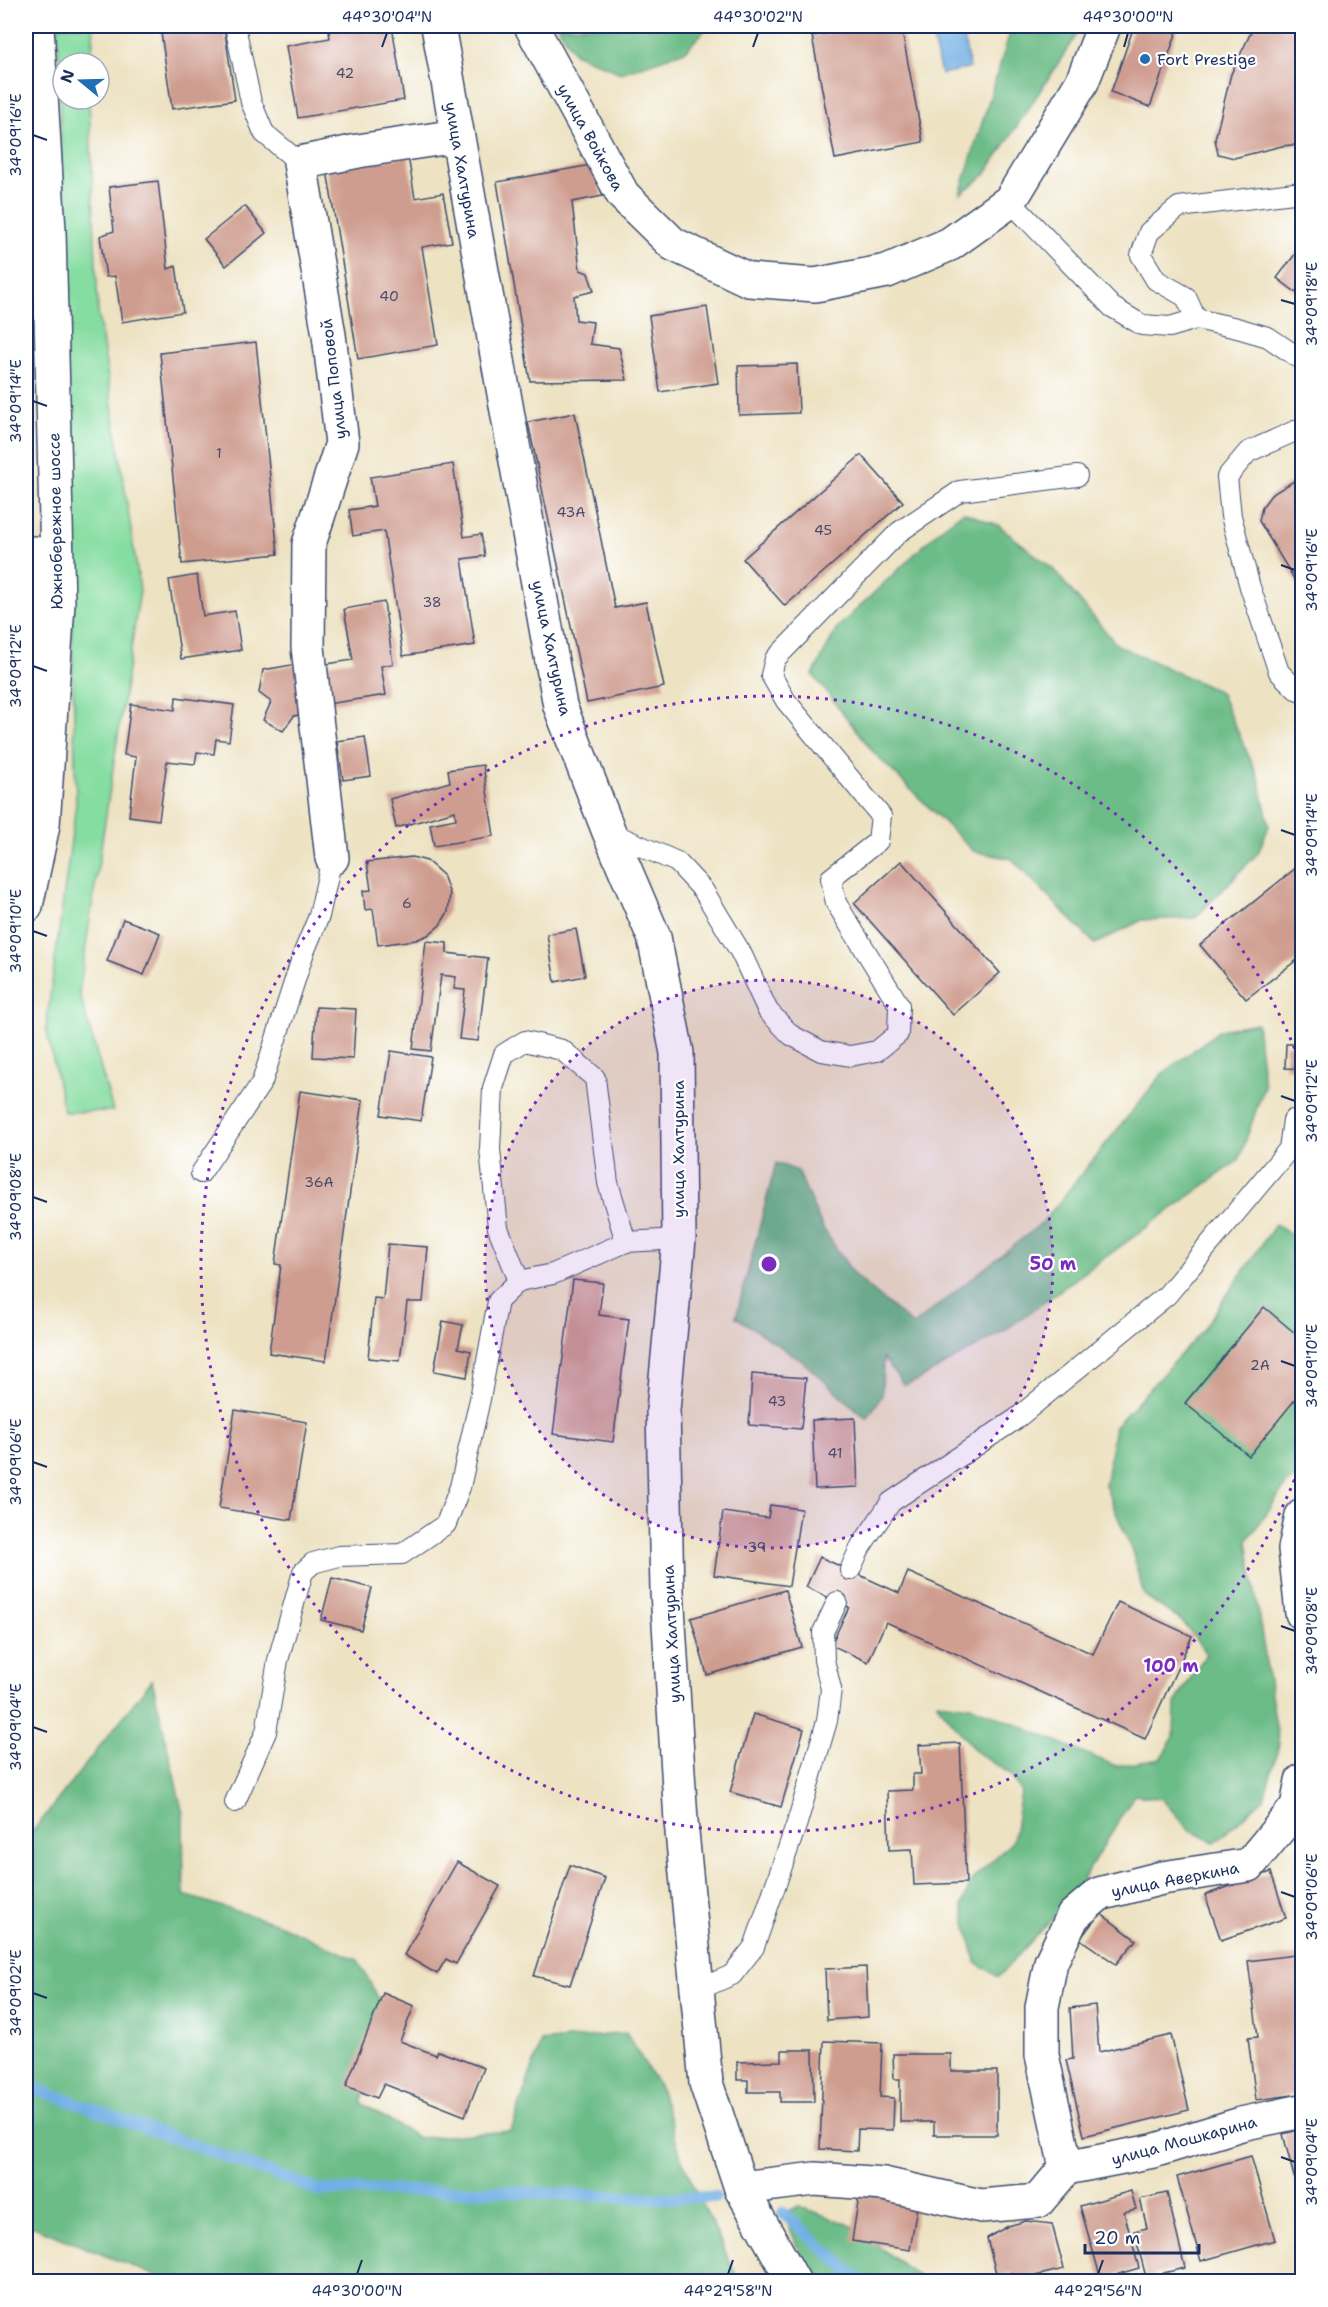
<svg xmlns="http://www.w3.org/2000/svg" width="1328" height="2307" viewBox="0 0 1328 2307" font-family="'Shantell Sans',sans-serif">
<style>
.green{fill:#86dda1;stroke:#508680;stroke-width:1.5}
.forest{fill:#6cbc87;stroke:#447672;stroke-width:1.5}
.water{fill:#70afe3;stroke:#466fa0;stroke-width:1.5}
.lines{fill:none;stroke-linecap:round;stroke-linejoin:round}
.stream{stroke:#70afe3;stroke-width:12}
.building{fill:#cf9d90}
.service-casing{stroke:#3a4a6d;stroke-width:22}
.minor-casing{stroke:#3a4a6d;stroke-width:36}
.tertiary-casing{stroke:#3a4a6d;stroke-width:36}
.trunk-casing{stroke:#3a4a6d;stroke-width:36}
.service{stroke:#fff;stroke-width:20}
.minor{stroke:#fff;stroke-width:33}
.tertiary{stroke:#fff;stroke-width:33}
.trunk{stroke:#fff;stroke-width:33}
.ticks{fill:none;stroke:#1b2f5e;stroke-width:2}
.ring{fill:none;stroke:#7b2cbf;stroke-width:3;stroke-dasharray:3 6}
.poi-dot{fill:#1f6fb2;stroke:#fff;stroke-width:2}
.labels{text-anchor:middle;stroke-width:4.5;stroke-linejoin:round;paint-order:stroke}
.number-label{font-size:14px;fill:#484a6a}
.poi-label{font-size:16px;fill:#1b2f5e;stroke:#fff;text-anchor:start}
.street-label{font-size:16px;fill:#1b2f5e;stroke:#fff}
.centre{fill:#7b2cbf;stroke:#fff;stroke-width:3}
.ring-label{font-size:18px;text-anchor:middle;font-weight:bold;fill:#7b2cbf;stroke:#fff;stroke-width:4.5;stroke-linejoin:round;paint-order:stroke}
.neatline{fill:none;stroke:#1b2f5e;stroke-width:2}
.ticks-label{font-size:15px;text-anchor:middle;fill:#1b2f5e}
</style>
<rect width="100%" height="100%" fill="#fff"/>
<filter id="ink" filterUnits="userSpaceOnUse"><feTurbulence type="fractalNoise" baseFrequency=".0167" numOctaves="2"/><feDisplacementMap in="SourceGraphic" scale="12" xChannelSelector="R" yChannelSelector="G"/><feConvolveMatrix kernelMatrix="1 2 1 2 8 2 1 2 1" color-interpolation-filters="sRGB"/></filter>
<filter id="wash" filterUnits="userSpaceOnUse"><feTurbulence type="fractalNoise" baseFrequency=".008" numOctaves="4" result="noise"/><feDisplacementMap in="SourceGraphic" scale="24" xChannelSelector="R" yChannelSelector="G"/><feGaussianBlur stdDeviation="1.35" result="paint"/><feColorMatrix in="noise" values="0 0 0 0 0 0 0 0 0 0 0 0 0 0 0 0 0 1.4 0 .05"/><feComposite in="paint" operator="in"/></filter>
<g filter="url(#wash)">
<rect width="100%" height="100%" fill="#ede2c2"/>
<!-- green -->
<polygon class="green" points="58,26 94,26 91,63 63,63 63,99 89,99 98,312 140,590 79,992 113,1111 64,1112 46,1027 76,804"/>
<!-- forest -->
<g class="forest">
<polygon points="558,26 709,26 685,51 621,73 574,53"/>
<polygon points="1012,26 1078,26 1076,36 985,175 960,194"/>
<polygon points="963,512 998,525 1053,569 1117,645 1220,692 1259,779 1269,826 1258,853 1195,918 1142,920 1095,944 1012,859 973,851 874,753 813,675 837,628 943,527"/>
<polygon points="1257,1023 1264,1087 1239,1160 1004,1331 918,1380 904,1385 883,1358 882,1395 867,1419 802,1361 736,1317 776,1163 798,1171 822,1227 854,1275 913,1325 1043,1222 1162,1074 1220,1030"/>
<polygon points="1275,1225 1302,1240 1302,1472 1286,1485 1247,1541 1279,1745 1264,1798 1215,1843 1189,1830 1162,1799 1134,1795 1073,1896 998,1977 975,1961 962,1905 972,1880 1013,1841 1021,1792 1010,1774 976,1752 936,1702 972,1706 1116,1766 1160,1759 1174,1737 1175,1703 1206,1654 1184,1623 1144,1595 1132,1551 1105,1486 1115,1426 1203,1330"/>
<polygon points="152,1680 183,1814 184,1895 278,1924 358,1960 388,2016 361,2103 418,2138 511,2131 541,2042 626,2033 661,2090 682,2160 739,2281 169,2281 26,2224 26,1840"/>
<polygon points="799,2206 852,2226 924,2281 813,2281 783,2213"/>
</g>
<!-- water -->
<polygon class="water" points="930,26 961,26 970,68 941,74"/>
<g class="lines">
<!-- stream -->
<g class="stream">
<polyline points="26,2094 37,2089 318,2190 494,2191 649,2198 715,2197"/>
<polyline points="783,2213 862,2282"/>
</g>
</g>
<g id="blocks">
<!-- building -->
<g class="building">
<polygon points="160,26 224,26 235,100 172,109"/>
<polygon points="328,26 392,26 404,100 298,118 286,46 330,38"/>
<polygon points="867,26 901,26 923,142 835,159 812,36"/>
<polygon points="1134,26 1179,26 1150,107 1111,92"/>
<polygon points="1254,26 1302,26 1302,144 1282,146 1234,158 1218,154 1215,139 1231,74"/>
<polygon points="408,156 415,198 443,193 452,242 422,247 438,345 358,359 327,170"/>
<polygon points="591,165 603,196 572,202 580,270 588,273 594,291 574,296 576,320 593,322 590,344 619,348 627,380 530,381 497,182"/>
<polygon points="158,181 168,269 176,266 183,312 122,322 115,276 106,277 100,236 114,231 109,187"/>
<polygon points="245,206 266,233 226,266 204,239"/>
<polygon points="1302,245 1302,297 1277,278"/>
<polygon points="707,307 718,383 660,392 649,316"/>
<polygon points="256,342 278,554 182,564 160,353"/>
<polygon points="797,364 799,413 739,415 738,366"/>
<polygon points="575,413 615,608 646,602 664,687 587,703 528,422"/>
<polygon points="861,455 903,502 785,606 743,559"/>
<polygon points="453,464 464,537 481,534 485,556 462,559 475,645 403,656 384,531 353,536 349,510 375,506 370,477"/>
<polygon points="1302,476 1302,592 1259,521 1262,507 1271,495"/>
<polygon points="197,575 203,616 235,611 241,650 181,659 169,580"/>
<polygon points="384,602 393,664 381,666 386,695 327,704 321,665 353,660 344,609"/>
<polygon points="297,664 304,714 294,716 283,731 263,720 271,702 259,693 263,670"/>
<polygon points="176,697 234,705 229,741 216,739 214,754 197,752 195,764 167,761 159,820 129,816 136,757 124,755 131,704 175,710"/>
<polygon points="365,737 371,776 343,780 337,741"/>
<polygon points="483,765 494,836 434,846 430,824 456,819 455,811 396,828 390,799 450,782 448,770"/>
<polygon points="412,857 427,861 443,875 450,894 448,912 440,925 428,935 416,940 378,945 373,909 365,910 363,891 371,890 367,862"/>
<polygon points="901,861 1000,973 953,1015 854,903"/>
<polygon points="1302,863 1302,956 1246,999 1200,945"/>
<polygon points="123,919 160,933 144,975 107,961"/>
<polygon points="576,929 585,976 555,982 547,934"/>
<polygon points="426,941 447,943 447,953 488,958 478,1041 459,1039 465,990 454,989 456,977 441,975 431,1051 413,1049"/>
<polygon points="316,1007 356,1009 353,1059 313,1057"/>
<polygon points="1286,1044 1302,1044 1302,1069 1285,1068"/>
<polygon points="391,1051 431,1057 421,1121 381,1115"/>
<polygon points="300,1091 363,1100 326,1361 269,1353 281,1265 275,1264"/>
<polygon points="388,1244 428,1247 423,1302 407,1302 400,1361 368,1358 374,1298 383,1299"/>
<polygon points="573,1280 603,1283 599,1315 629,1319 613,1442 553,1434"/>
<polygon points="1264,1307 1302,1339 1302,1391 1249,1456 1185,1403"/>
<polygon points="443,1321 463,1325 458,1348 471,1351 467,1377 434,1371"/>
<polygon points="752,1374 806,1378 801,1429 749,1425"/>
<polygon points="235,1410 307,1422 291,1520 219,1508"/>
<polygon points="855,1418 858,1487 815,1489 812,1420"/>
<polygon points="770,1505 801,1509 789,1586 714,1575 723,1512 768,1518"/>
<polygon points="820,1557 899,1593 908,1572 1093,1654 1118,1602 1192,1636 1145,1739 886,1622 868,1662 831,1645 849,1607 806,1587"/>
<polygon points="332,1578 372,1588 361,1630 321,1620"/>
<polygon points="785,1590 802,1647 707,1675 691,1618"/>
<polygon points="753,1714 804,1729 781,1807 730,1792"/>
<polygon points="960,1743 966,1883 914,1885 912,1849 889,1850 887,1791 913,1790 913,1774 921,1774 919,1745"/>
<polygon points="457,1862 500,1886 456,1964 446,1959 437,1974 404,1955"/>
<polygon points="570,1865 605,1878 570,1985 534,1976"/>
<polygon points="1271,1872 1286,1918 1221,1940 1205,1895"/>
<polygon points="1100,1913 1136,1940 1116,1964 1080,1939"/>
<polygon points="1302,1954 1302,2077 1299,2078 1301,2094 1256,2100 1248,2038 1258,2037 1248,1961"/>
<polygon points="866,1967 868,2017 827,2020 825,1969"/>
<polygon points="383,1993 414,2006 400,2041 436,2055 438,2051 484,2068 465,2116 384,2084 377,2098 346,2086"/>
<polygon points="1095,2005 1099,2052 1171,2035 1189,2110 1084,2136 1066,2060 1073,2059 1070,2008"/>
<polygon points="824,2041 882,2043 880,2097 894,2098 893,2130 858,2129 857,2151 820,2149"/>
<polygon points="782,2050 813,2050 814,2102 780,2102 780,2092 748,2092 748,2080 737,2080 737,2062 782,2061"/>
<polygon points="893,2054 951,2054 951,2071 997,2071 997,2135 934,2135 934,2122 900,2122 900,2079 894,2079"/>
<polygon points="1302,2129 1302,2208 1283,2134"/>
<polygon points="1251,2156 1275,2240 1201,2261 1177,2177"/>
<polygon points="860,2189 918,2199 910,2250 852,2241"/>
<polygon points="1131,2191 1136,2209 1124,2212 1139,2268 1101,2279 1080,2206"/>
<polygon points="1167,2193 1185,2268 1146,2277 1134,2231 1147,2228 1140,2199"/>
<polygon points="1026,2221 1052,2224 1064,2269 1014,2281 1012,2273 997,2277 987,2238 1008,2226"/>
</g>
</g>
</g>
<g filter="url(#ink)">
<use href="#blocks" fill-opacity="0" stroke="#3a4a6d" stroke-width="1.5"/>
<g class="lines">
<!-- service casing -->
<g class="service-casing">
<g id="service">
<polyline points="235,26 251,102 264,133 300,163"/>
<polyline points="1010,201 1112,307 1142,325 1170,327 1196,319 1237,328 1268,337 1302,360"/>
<polyline points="1196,319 1186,297 1156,280 1141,255 1149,232 1179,207 1302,192"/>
<polyline points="1302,430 1295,431 1248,452 1227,477 1231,516 1250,587 1279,672 1296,689 1302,691"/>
<polyline points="609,832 677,862 703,890 741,953 768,1011 791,1035 821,1051 850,1056 877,1051 898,1034 899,1005 836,903 831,878 878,841 881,816 786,701 771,675 775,659 899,532 960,491 1077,476"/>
<polyline points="201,1173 262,1082 304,952 319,916 332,858"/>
<polyline points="519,1281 498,1228 490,1149 493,1088 504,1054 525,1041 562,1050 595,1078 608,1183 626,1242"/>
<polyline points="850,1570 861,1546 891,1502 1016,1419 1167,1295 1289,1149 1293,1120"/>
<polyline points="235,1802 266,1732 278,1660 303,1572 313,1563 339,1556 402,1554 446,1524 460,1487 480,1399 498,1301 519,1281 553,1274 626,1242 679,1239"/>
<polyline points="697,1990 732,1975 754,1947 797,1823 827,1721 831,1689 824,1660 823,1632 837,1602"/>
</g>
</g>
<!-- minor casing -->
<g class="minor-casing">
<g id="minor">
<polyline points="332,858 308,647 309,544 342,443 329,335 300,163 358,151 457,136"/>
<polyline points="1302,1516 1295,1549 1302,1613"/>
<polyline points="1066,2168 1153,2151 1241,2124 1302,2111"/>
<polyline points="741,2188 815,2179 884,2184 981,2206 1038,2201 1066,2168 1042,2055 1042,2007 1051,1962 1073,1916 1099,1894 1162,1878 1249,1865 1297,1807 1302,1781"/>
</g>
</g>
<!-- tertiary casing -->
<g class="tertiary-casing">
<g id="tertiary">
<polyline points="438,26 560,706 609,832 654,937 677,1053 679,1239 663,1410 667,1591 681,1821 706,2083 741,2188 794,2282"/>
<polyline points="531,26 623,195 673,244 749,280 815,285 887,271 950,244 1010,201 1082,82 1104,26"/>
</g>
</g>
<!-- trunk casing -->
<g class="trunk-casing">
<g id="trunk">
<polyline points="26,738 35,595 34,553"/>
<polyline points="26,906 43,825 58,604 49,231 37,26"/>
</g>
</g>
<!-- service -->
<use href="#service" class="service"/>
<!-- minor -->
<use href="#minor" class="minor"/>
<!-- tertiary -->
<use href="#tertiary" class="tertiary"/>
<!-- trunk -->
<use href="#trunk" class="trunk"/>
</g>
</g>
<!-- ticks -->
<path class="ticks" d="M382,47L387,33M753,47L758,33M1124,47L1128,33M33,135L47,140M1281,300L1295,304M33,401L47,406M1281,565L1295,570M33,666L47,671M1281,830L1295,835M33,931L47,936M1281,1096L1295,1101M33,1197L47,1202M1281,1361L1295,1366M33,1462L47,1467M1281,1626L1295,1631M33,1727L47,1732M1281,1892L1295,1897M33,1993L47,1998M1281,2157L1295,2162M357,2274L362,2260M728,2274L733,2260M1098,2274L1103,2260"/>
<!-- distance rings -->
<circle cx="769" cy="1264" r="284" fill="#7b2cbf" fill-opacity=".12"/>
<g class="ring">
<circle cx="769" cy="1264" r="284"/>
<path d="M1301 1463A568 568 0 1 1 1301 1065"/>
</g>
<!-- markers -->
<circle class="poi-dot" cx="1145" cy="59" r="6"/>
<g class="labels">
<!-- number labels -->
<g class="number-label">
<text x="345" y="78">42</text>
<text x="389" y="301">40</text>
<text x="219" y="458">1</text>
<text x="571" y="517">43А</text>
<text x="823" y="535">45</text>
<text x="432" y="607">38</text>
<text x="407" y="908">6</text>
<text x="319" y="1187">36А</text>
<text x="1260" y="1370">2А</text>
<text x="777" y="1406">43</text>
<text x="835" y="1458">41</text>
<text x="757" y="1552">39</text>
</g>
<!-- poi labels -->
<g class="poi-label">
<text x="1157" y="65">Fort Prestige</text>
</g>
<!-- street labels -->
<g class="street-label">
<text transform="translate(591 137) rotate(61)" y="6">улица Войкова</text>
<text transform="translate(463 170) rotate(80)" y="6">улица Халтурина</text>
<text transform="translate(333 379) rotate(-97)" y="6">улица Поповой</text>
<text transform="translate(55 521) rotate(-91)" y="6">Южнобережное шоссе</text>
<text transform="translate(552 648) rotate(78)" y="6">улица Халтурина</text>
<text transform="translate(678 1149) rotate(-90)" y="6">улица Халтурина</text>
<text transform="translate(671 1634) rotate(-93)" y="6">улица Халтурина</text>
<text transform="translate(1175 1879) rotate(-11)" y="6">улица Аверкина</text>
<text transform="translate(1184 2140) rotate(-15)" y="6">улица Мошкарина</text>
</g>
</g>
<circle cx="769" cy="1264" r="9" class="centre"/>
<g class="ring-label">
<text x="1053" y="1270">50 m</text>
<text x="1171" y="1672">100 m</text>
</g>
<!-- margin -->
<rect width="1328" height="2307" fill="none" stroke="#fff" stroke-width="66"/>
<!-- north arrow -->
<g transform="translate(81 81) rotate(289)"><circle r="28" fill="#ffffff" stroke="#a4acbf" stroke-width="1.5"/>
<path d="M0-4.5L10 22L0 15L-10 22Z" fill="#1f6fb2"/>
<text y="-9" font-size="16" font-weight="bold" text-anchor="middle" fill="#1b2f5e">N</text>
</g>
<!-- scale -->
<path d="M1085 2244v9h114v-9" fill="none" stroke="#1b2f5e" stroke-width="3"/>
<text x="1094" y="2244" font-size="18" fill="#1b2f5e" stroke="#ffffff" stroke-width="4.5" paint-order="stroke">20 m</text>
<rect x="33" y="33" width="1262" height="2241" class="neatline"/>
<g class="ticks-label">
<text x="387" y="22">44°30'04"N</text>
<text x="758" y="22">44°30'02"N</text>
<text x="1128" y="22">44°30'00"N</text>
<text transform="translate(16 135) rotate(-90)" y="5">34°09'16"E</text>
<text transform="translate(1312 304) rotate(-90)" y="5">34°09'18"E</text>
<text transform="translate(16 401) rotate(-90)" y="5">34°09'14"E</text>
<text transform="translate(1312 570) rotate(-90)" y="5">34°09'16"E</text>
<text transform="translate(16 666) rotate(-90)" y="5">34°09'12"E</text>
<text transform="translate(1312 835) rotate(-90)" y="5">34°09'14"E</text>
<text transform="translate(16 931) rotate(-90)" y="5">34°09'10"E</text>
<text transform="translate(1312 1101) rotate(-90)" y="5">34°09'12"E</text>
<text transform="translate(16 1197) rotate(-90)" y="5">34°09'08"E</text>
<text transform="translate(1312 1366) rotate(-90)" y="5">34°09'10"E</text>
<text transform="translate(16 1462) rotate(-90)" y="5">34°09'06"E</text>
<text transform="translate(1312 1631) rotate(-90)" y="5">34°09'08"E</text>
<text transform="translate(16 1727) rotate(-90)" y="5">34°09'04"E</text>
<text transform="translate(1312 1897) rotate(-90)" y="5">34°09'06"E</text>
<text transform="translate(16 1993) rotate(-90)" y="5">34°09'02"E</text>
<text transform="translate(1312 2162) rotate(-90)" y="5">34°09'04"E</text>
<text x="357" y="2296">44°30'00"N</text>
<text x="728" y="2296">44°29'58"N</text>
<text x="1098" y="2296">44°29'56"N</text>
</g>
</svg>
